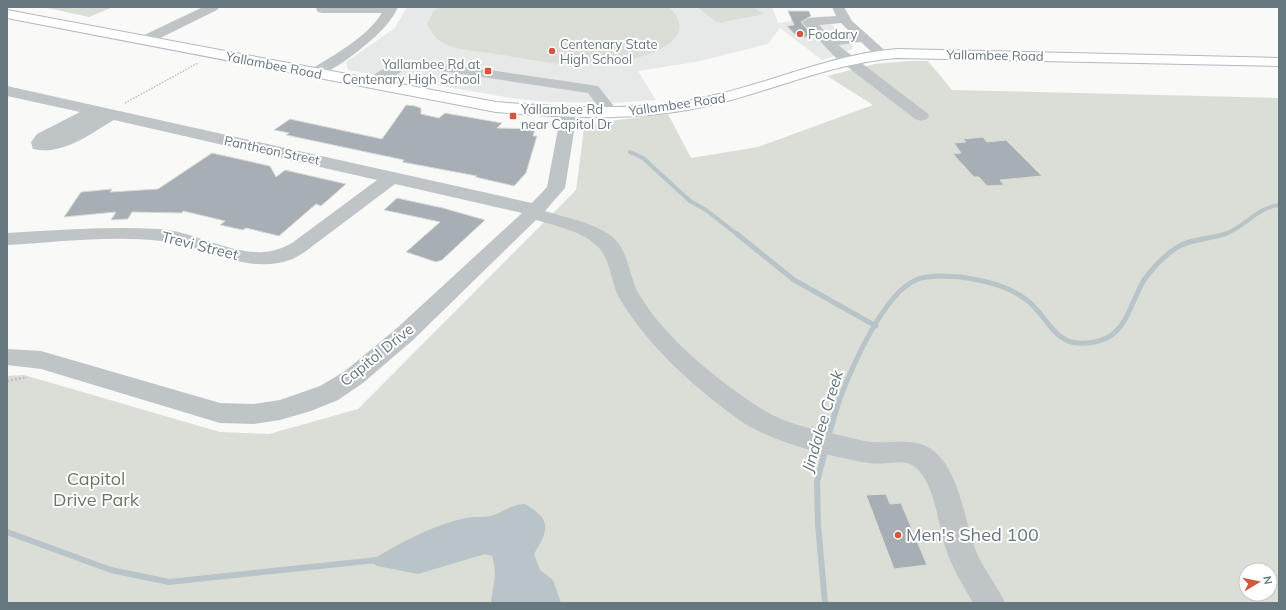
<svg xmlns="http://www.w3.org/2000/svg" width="1286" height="610" viewBox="0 0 1286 610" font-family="Mulish,sans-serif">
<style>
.built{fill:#e7e9e8}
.green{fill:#daded7;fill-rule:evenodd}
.water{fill:#b8c4c7}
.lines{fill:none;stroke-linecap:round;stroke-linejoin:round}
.stream-far2{stroke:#b8c4c7;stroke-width:4}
.stream-far1{stroke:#b8c4c7;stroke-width:5}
.stream{stroke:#b8c4c7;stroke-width:6}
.building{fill:#a7afb4;stroke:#dbdbda}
.major-casing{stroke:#b3b9bc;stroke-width:2}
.path-far1{stroke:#babec0;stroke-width:1.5;stroke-dasharray:1.5 1.5;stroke-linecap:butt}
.path{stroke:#babec0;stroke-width:2.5;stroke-dasharray:2 2;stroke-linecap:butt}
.minor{fill:#bfc4c7;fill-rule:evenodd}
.major{fill:#fff;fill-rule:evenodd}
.poi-dot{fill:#d3573e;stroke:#fff;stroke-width:1.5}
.labels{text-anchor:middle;stroke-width:4;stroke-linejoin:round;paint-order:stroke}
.far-poi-label{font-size:13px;fill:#677780;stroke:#fff;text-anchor:start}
.far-street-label{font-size:13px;fill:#677780;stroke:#fff}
.street-label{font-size:15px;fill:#677780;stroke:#fff}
.water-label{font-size:16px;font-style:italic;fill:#627579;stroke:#fff}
.near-park-label{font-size:18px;fill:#6a7866;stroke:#fff}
.near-poi-label{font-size:18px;fill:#677780;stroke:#fff;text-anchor:start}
</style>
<rect width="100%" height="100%" fill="#f9f9f8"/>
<!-- built -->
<polygon class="built" points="407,7 772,7 778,23 813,17 827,16 830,23 853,46 852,49 846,52 822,60 780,28 768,44 696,62 638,71 656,100 610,103 550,102 518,99 348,70 346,62 395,28"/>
<!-- green -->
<g class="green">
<polygon points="43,7 113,7 89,17"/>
<path d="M439,7H669C710,47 620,65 593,65C560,66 528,59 496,54C478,51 455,51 440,41C434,37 431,30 427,24L433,12Z"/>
<polygon points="697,7 753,7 764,14 718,23"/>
<path d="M908,61H928L952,90L1279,98V603H7V376L24,375L220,432L269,434L358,409L576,190L584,129L593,123L668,114L691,158L758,147L873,105L827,76L875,64ZM1246,570H1270V594H1246Z"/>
</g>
<!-- water -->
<path class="water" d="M525,504C552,520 549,529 534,554L540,570L553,580L561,603H491C493,583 498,577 492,556L485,554L418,574L377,566L370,561C400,543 432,525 466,518C475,516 485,518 494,515C507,510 510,505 525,504Z"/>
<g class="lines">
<!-- stream-far2 -->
<g class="stream-far2">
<polyline points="630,152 643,158 690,201 706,210 738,235"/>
<path d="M1222,235C1244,229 1255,208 1279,205"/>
</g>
<!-- stream-far1 -->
<g class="stream-far1">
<polyline points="737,234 794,280 876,326"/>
<path d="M839,401C851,369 883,294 916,280C930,274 952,276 967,278C987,281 1007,286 1024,298C1052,317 1052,353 1099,341C1127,334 1131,301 1144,280C1152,269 1164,256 1176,248C1189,239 1210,239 1225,234"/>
</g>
<!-- stream -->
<g class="stream">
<polyline points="827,440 839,400"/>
<polyline points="7,532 111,570 169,582 377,560"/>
<polyline points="825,603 818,524 817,482 826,447"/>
</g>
</g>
<!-- building -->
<g class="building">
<polygon points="788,11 809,11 811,16 801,22 813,36 798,38 787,26 794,25"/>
<polygon points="406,105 415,106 421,108 421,114 439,118 445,113 502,123 497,128 535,129 533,136 537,136 526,173 514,186 475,177 477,176 402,162 404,160 286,135 289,133 274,130 290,119 382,139"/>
<polygon points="983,137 987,142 1006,140 1042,176 1000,180 1004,185 987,186 979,177 974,177 953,154 961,153 954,143 966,142 963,139"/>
<polygon points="212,153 270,166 276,177 285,170 346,184 321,206 316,204 279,236 246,228 243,230 220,225 225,221 183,211 182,213 132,212 128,219 111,220 116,212 64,217 81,192 112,189 110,192 158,189"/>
<polygon points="397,198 443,208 485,220 442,260 436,262 406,252 440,222 384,210"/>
<polygon points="886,494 890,504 901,503 927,565 894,569 866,495"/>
</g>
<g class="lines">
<!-- major casing -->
<g class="major-casing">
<path id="major" d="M7,10L496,102C567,108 641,112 711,96C773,82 833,54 897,49L1279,58V66L897,58C835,62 772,91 711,105C641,122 567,118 496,112L7,18Z"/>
</g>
<!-- path-far1 -->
<polyline class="path-far1" points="125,103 198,63"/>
<!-- path -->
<polyline class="path" points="7,381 27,377"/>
<!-- minor -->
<g class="minor">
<polygon points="203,7 219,7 217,10 150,43 140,43 138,40 140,37"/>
<path d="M317,7H398C394,16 387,25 380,32C368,44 325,80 310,76L308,73L310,70C335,54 365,39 382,13H322L318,12L316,9Z"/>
<path d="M832,7H844L852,21L890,55L888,58H878L861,42L838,45L927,113L929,116L927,119L921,121L915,119L836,58L802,22L809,18L836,16ZM841,23L853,35L830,38L819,25Z"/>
<path d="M422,60L598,86L613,105L614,113L612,116L606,118L600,116L597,105L588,93L422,68L402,71L378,87H368L365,84C377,67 403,61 422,60Z"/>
<path d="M7,86L532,203L547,187L561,113L563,110L569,108L575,110L577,113L565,188L545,211C567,218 591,222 610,235C630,250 628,277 640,296C668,341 714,377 757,406C783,424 813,429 843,436C853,438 862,441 872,442C894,444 917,436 935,452C961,475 964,521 976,551C983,569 997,585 1005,603H973C964,586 953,570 947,552C938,528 936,484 915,467C904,457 884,466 869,463C831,457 769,442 738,419C693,386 651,349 621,301C610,284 612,259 597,246C582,231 556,226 536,220L413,340L363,383L338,400L311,411L280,420L254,424L220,423L41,369L7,365V349L41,351L220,403L254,404L280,400L320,386L345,371L397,328L522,213L395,184L306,251C301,254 296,258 290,260C245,275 206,246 162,241C111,235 58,242 7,245V233C58,230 108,226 159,229C196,231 243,262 278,249C283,248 287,245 292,243L377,180L114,120C90,134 62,156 33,149L31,142L37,134L80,112L7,96Z"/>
</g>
<!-- major -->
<use href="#major" class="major"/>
</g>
<!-- markers -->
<g class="poi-dot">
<circle cx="800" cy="34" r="4"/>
<circle cx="552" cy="51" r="4"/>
<rect x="484" y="67" width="8" height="8" rx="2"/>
<rect x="509" y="112" width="8" height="8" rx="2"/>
<circle cx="898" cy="535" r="4"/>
</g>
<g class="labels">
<!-- far-poi labels -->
<g class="far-poi-label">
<text x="808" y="39">Foodary</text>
<text x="560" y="49">Centenary State<tspan x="560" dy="15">High School</tspan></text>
<text x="480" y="69" text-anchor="end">Yallambee Rd at<tspan x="480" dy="15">Centenary High School</tspan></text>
<text x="521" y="114">Yallambee Rd<tspan x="521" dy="15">near Capitol Dr</tspan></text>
</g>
<!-- far-street labels -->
<g class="far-street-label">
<text transform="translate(995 55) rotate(1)" y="5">Yallambee Road</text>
<text transform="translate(274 65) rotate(11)" y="5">Yallambee Road</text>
<text transform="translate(677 104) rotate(-8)" y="5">Yallambee Road</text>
<text transform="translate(272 150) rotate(12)" y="5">Pantheon Street</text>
</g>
<!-- street labels -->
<g class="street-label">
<text transform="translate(200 246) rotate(14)" y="5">Trevi Street</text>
<text transform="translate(377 355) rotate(-39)" y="5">Capitol Drive</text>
</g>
<!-- water labels -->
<g class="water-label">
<text transform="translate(822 421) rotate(-73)" y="6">Jindalee Creek</text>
</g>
<!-- near-park labels -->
<g class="near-park-label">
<text x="96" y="485">Capitol<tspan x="96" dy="21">Drive Park</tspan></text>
</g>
<!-- near-poi labels -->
<g class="near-poi-label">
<text x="906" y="541">Men's Shed 100</text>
</g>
</g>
<!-- border -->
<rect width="1286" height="610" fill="none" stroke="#677780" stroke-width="16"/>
<!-- north arrow -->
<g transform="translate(1258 582) rotate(80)"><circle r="19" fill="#ffffff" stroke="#c2c9cc"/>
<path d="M0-3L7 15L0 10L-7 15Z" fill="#d3573e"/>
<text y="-6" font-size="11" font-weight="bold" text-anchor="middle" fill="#677780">N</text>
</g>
</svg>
